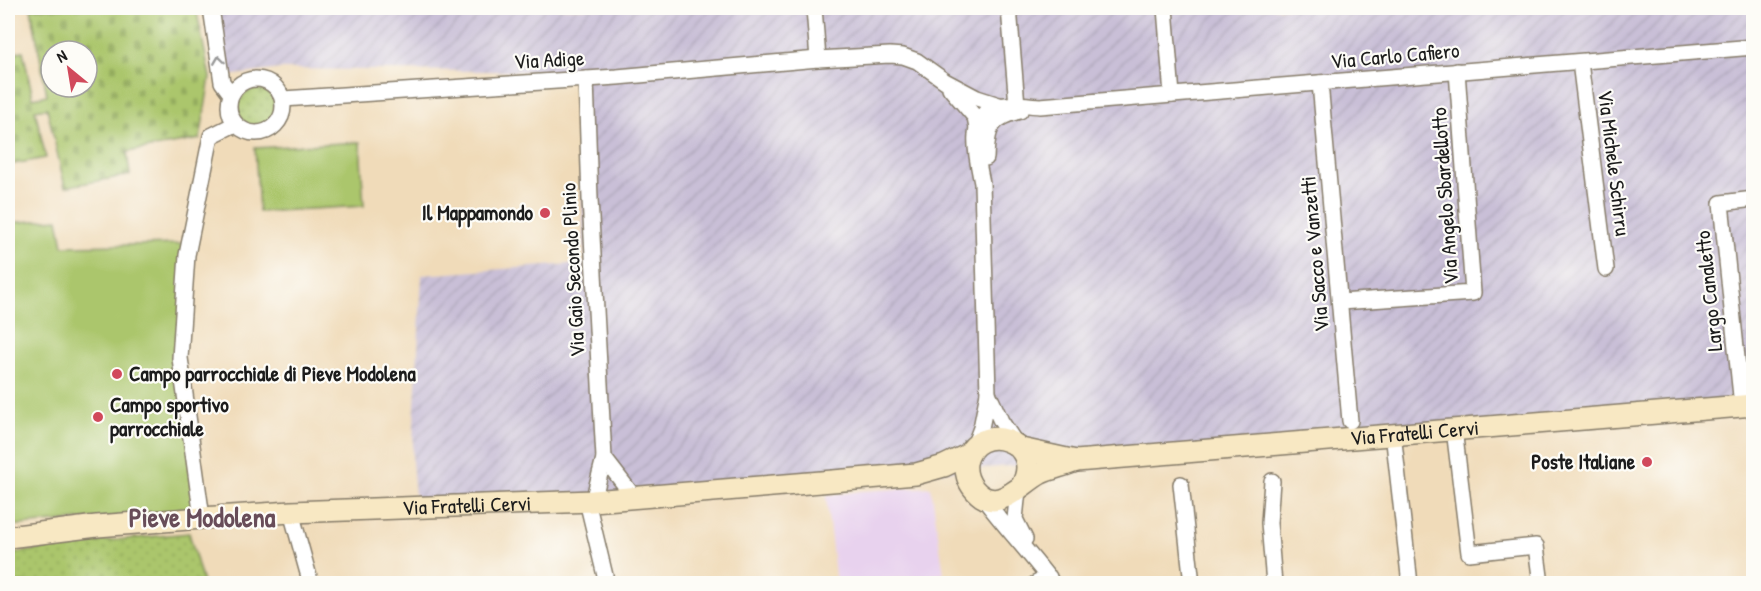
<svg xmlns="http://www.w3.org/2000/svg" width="1761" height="591" viewBox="0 0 1761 591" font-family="'Patrick Hand',sans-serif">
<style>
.built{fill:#e8d2ee}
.industrial{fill:url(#industrial-furrows)}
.green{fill:url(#green-dots);stroke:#647144;stroke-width:1.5}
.cemetery{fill:url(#cemetery-stones);stroke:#647144;stroke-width:1.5;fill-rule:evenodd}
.pitch{fill:#abc66c;stroke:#647144;stroke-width:1.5}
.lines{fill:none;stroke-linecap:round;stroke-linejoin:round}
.minor-casing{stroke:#867c6a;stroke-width:18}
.secondary-casing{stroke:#867c6a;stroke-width:24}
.minor{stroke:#fff;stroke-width:15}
.secondary{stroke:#f8e8c3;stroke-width:21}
.oneway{stroke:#999}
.poi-dot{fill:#d1495b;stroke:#fdfcf7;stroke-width:2}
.labels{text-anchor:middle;stroke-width:4.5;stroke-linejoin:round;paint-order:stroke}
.street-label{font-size:21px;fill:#1c1c1c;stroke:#fdfcf7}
.poi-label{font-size:21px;font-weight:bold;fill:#1c1c1c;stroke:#fdfcf7;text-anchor:end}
.district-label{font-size:27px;font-weight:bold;fill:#684d59;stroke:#fdfcf7}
</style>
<defs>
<pattern id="industrial-furrows" width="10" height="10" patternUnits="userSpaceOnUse" patternTransform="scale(1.5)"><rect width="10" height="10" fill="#c9bfd7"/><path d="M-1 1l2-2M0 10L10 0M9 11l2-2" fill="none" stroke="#aca4b8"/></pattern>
<pattern id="green-dots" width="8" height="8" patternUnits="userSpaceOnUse" patternTransform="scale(1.5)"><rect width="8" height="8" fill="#abc66c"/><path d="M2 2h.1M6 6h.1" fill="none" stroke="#93aa5d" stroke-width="1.8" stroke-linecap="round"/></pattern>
<pattern id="cemetery-stones" width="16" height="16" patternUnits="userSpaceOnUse" patternTransform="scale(1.5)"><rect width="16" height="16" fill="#abc66c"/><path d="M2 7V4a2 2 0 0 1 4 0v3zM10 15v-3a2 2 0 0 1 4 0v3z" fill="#93aa5d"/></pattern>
</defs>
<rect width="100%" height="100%" fill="#fdfcf7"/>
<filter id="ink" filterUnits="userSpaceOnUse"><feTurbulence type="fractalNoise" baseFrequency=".0167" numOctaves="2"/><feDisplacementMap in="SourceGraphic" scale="12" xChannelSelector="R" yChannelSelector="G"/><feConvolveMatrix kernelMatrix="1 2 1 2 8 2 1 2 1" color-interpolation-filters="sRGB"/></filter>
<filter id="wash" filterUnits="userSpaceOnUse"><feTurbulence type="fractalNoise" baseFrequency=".008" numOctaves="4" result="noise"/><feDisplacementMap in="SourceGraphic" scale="24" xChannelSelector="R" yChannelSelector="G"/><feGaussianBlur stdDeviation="1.35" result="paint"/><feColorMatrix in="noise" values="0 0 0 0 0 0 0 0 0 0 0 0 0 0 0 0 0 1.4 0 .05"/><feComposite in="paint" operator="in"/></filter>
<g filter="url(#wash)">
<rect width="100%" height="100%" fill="#f0dbb9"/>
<!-- built -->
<polygon class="built" points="931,487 944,574 885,580 885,583 836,583 826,496 861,491"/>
<!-- industrial -->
<polygon class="industrial" points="216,8 1753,8 1753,405 1393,433 916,474 416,508 412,461 422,275 585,263 576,72 280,69 227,76"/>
<!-- green -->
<g class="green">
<circle cx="257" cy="108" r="19"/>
<polygon points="189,533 203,583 8,583 8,555 10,554 74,544"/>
</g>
<!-- cemetery -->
<path class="cemetery" d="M31,8H196L210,77L200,139L127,152L130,175L65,187L47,108L35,110L46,158L8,165V54L23,51L33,98L47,95ZM51,51H87V87H51Z"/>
<!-- pitch -->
<g class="pitch">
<polygon points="360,142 364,206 259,212 255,148"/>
<polygon points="58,219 63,246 189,244 180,358 201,510 8,526 8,223"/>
</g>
</g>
<g filter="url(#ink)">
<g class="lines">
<!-- minor casing -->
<g class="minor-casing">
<g id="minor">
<polyline points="211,8 222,82 231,94"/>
<polyline points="814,8 818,59"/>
<polyline points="1009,8 1017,105"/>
<polyline points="1165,8 1172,95"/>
<polyline points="1580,62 1606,269"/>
<circle cx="256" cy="106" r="27"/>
<polyline points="586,79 590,199 604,458 593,501"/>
<polyline points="1320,83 1350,421"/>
<polyline points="950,88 975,117 977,127"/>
<polyline points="283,99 617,77 818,59 890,55 903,56 917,61 945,81 977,98 1002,106"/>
<path d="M986,158C987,128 990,118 1020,111"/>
<polyline points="1340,302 1473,293 1457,71"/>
<polyline points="988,393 1001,421 1016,444"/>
<polyline points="1742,406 1721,203 1754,199"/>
<polyline points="1454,429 1469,553 1536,546 1541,584"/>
<polyline points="1393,433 1410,584"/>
<path d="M973,449L981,428L988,393L982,183C978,162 966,120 992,108C1006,102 1025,105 1040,106L1754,47"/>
<polyline points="604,458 634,497"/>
<polyline points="1272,481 1269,523 1274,584"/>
<polyline points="1181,484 1192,584"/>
<polyline points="1018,490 1015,519 1025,539"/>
<path d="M981,495C1004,526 1030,553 1053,584"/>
<polyline points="587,501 607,584"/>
<polyline points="291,512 311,584"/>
<polyline points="202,518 180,358 187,255 211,136 235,124"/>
<polyline points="1035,584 1049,577"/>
</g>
</g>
<!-- secondary casing -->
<g class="secondary-casing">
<g id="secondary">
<path id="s1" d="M1021,449L1076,461L1754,405"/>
<path d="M1021,487C1048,440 975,418 966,463C965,472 968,482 974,489C997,517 1021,483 1041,473C1052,468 1064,466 1076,461"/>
<path id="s2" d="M8,537L97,526L202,518L291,512L593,501L916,474L944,466L969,454"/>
</g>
</g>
<!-- minor -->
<use href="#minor" class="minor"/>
<!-- secondary -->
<use href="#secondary" class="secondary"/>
</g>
<!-- one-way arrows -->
<defs><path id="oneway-chevron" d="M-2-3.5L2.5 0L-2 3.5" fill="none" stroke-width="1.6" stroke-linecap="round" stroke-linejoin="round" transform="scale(1.5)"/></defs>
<use class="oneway" href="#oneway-chevron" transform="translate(219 60) rotate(-98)"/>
</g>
<!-- markers -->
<g class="poi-dot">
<circle cx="545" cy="213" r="6"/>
<circle cx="117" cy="374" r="6"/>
<circle cx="98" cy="417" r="6"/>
<circle cx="1647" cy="462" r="6"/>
</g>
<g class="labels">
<!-- street labels -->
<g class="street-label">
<text transform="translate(1395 56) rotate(-5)" y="7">Via Carlo Cafiero</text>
<text transform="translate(549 60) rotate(-3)" y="7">Via Adige</text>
<text transform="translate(1614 163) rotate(83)" y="7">Via Michele Schirru</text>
<text transform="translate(1445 196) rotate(-94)" y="7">Via Angelo Sbardellotto</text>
<text transform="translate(1315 254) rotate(-95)" y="7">Via Sacco e Vanzetti</text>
<text transform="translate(573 270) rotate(-93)" y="7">Via Gaio Secondo Plinio</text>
<text transform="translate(1709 291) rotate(-96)" y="7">Largo Canaletto</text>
<text dy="7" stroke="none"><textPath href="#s1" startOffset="396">Via Fratelli Cervi</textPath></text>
<text dy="7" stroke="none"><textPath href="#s2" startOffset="460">Via Fratelli Cervi</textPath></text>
</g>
<!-- poi labels -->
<g class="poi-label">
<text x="533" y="220">Il Mappamondo</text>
<text x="129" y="381" text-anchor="start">Campo parrocchiale di Pieve Modolena</text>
<text x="110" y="412" text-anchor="start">Campo sportivo<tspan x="110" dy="24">parrocchiale</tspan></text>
<text x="1635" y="469">Poste Italiane</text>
</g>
<!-- district labels -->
<g class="district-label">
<text x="202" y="527">Pieve Modolena</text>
</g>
</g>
<!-- margin -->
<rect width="1761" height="591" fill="none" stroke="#fdfcf7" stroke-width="30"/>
<!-- north arrow -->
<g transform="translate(69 69) rotate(330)"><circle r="28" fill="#fdfcf7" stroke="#a3a29f" stroke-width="1.5"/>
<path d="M0-4.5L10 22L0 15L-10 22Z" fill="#d1495b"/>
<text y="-9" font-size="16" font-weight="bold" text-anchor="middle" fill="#1c1c1c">N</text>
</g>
</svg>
